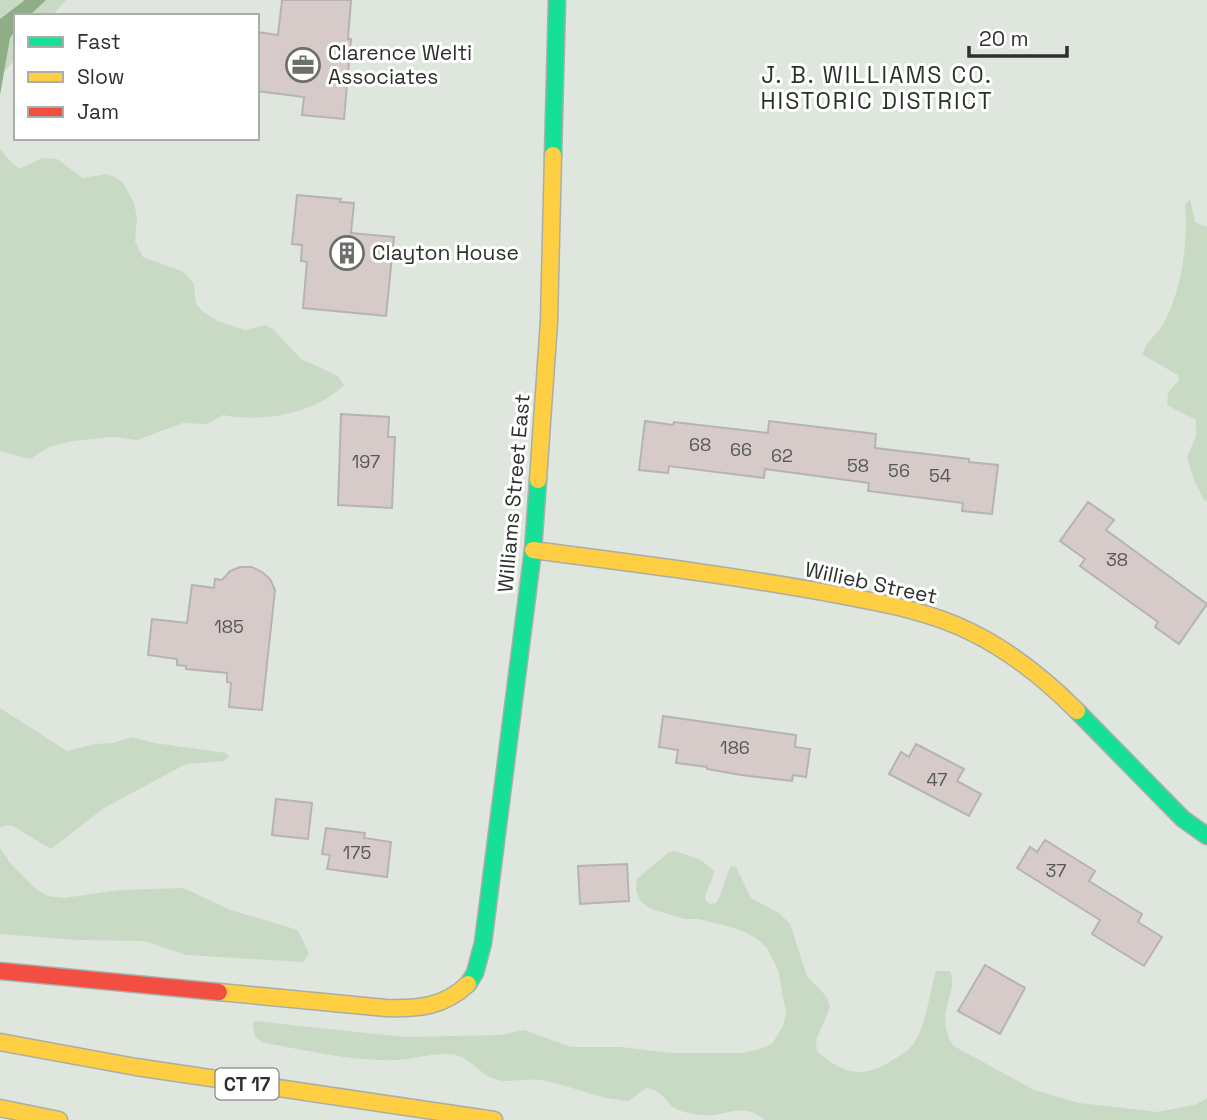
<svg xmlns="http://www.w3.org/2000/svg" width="1207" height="1120" viewBox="0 0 1207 1120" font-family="'Space Grotesk',sans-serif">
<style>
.green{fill:#c8dac4}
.water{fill:#8fae87}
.building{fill:#d6cbc9;stroke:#b5b4b1;stroke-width:2}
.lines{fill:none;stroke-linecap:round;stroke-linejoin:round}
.fast-casing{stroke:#a9aea8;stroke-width:19}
.slow-casing{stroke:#a9aea8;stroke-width:19}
.jam-casing{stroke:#a9aea8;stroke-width:19}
.fast{stroke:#16e098;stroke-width:16}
.slow{stroke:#ffcf43;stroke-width:16}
.jam{stroke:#f24e42;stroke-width:16}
.labels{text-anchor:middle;stroke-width:6;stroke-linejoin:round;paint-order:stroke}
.number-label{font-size:18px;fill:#575853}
.shield{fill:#fff;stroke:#6c6f6b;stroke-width:2}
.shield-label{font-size:19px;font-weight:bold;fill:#2d312c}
.poi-label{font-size:21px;fill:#2d312c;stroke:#fff;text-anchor:start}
.street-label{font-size:21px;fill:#2d312c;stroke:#fff}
.neighbourhood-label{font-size:23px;letter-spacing:2px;fill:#2a3328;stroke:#fff}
</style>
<rect width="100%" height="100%" fill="#dfe6de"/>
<!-- green -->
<g class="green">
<polygon points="0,0 66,0 52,16 16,16 16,58 0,77"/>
<path d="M0,149L11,162L19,169L43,158L57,159L83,178L106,174L115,177L123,183L134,203L137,217L135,241L143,257L184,272L194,284L196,303L202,311L218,321L245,330L265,325L273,329L301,359L338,376L344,385C315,414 261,423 223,415L207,424L183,423L137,440L113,437L73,441L49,447L30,459L0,451Z"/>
<path d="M1190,199L1195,222L1207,227V501L1204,500L1194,480L1187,457L1196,436V420L1167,405L1168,393L1179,380L1178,375L1143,355C1145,341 1158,334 1164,323C1182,289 1188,243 1185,205Z"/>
<polygon points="0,708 67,751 95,744 113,743 131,737 155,743 226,753 229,757 223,761 186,764 104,808 51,849 11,825 0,827"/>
<polygon points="0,848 10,863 37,890 48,896 64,898 119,890 183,888 231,910 298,930 309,954 304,962 186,955 144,941 78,940 0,934"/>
<path d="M675,851L701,860L714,871C713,883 705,889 705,900L710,904L716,903C724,892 724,878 731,866L736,867L751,898L779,913L790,924L807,976L827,997L830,1008L816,1040L817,1051C845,1076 865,1079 896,1058C904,1053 911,1049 916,1040C926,1022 930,992 936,971H950C960,991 932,1016 954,1046L1034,1090L1079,1103L1158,1112L1197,1104L1207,1098V1120H765C741,1100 726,1118 700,1115C692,1114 680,1112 673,1107C664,1099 660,1089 646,1088L629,1101C597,1099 576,1087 546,1081C531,1077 513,1083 498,1080C482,1077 472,1059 456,1055C437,1051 417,1059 398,1060C353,1062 307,1050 264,1043L255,1037L253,1024L255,1021L404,1037L501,1035L524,1030L571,1047H621L673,1053H741L760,1049L772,1044L783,1026L786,1013L778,970L767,948L756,938L738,929L699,919H685L651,909L641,902L636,891L637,879L669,852Z"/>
</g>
<!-- water -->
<polygon class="water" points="25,0 46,0 29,16 16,16 16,30 10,38 0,95 0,19"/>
<!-- building -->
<g class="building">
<polygon points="282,0 351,0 348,39 351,39 344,119 302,115 304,97 257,91 257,32 278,35"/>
<polygon points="297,195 341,199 340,202 354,203 351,233 394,237 386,316 303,308 307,262 301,261 302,245 292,244"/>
<polygon points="341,414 389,417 388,437 395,437 392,508 338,505"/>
<polygon points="645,421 673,425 674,422 768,433 769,421 876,434 875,448 969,459 969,462 998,465 992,514 962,511 963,503 868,491 869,483 765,469 764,478 669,466 668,473 639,470"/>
<polygon points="1088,502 1114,520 1106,530 1207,604 1179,644 1155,627 1158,622 1080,566 1085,559 1060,541"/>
<polygon points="240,567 252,567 262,572 270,579 275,590 262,710 229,707 231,683 227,682 227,673 186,669 186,666 177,665 177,659 148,655 152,619 187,623 192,585 214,588 215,579 222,580 230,571"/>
<polygon points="663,716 796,735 795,747 810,749 806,777 793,775 792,781 741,775 707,769 707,767 676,763 678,750 659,747"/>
<polygon points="916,744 964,769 957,781 981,794 969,816 889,774 901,752 909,757"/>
<polygon points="276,799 312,803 308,839 272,835"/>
<polygon points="326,828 365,833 364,838 391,842 387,877 327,869 330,855 322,854"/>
<polygon points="1045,840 1095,871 1089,881 1142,914 1138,922 1162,937 1144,966 1092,934 1100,920 1017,868 1030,847 1037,852"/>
<polygon points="627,864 629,901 580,904 578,866"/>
<polygon points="985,965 1025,988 1000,1034 958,1011"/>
</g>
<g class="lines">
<!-- fast casing -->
<g class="fast-casing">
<g id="fast">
<polyline points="553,155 557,0"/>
<polyline points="1077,711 1183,819 1207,836"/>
<polyline points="468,984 475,973 483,943 533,550 538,480"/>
</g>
</g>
<!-- slow casing -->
<g class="slow-casing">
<g id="slow">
<polyline points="538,480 549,321 553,155"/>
<path d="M533,550C631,563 730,575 828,593C876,602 927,610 971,632C1010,651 1046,680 1077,711"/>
<path d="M219,992L386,1008C418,1009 444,1007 468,984"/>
<polyline points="0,1042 136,1067 494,1120"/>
<polyline points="0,1108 59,1120"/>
</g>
</g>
<!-- jam casing -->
<g class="jam-casing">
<polyline id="jam" points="0,971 219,992"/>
</g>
<!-- fast -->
<use href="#fast" class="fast"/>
<!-- slow -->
<use href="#slow" class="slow"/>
<!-- jam -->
<use href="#jam" class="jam"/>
</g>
<!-- icons -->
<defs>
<g id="office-ring" transform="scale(1.75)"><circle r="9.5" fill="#fff" stroke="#6b706a" stroke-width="1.5"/><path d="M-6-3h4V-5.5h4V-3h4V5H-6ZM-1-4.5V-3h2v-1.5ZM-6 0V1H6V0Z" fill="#6b706a"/></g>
<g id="building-ring" transform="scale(1.75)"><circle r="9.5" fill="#fff" stroke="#6b706a" stroke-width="1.5"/><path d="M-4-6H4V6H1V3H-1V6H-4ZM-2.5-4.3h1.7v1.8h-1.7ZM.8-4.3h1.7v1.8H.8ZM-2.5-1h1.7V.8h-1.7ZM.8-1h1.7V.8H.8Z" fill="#6b706a"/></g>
</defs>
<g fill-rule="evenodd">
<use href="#office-ring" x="303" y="65"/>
<use href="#building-ring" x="347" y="253"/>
</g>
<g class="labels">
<!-- number labels -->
<g class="number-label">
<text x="700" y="451">68</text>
<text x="741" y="456">66</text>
<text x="782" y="462">62</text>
<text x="366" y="468">197</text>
<text x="858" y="472">58</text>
<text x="899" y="477">56</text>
<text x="940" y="482">54</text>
<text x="1117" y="566">38</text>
<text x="229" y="633">185</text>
<text x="735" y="754">186</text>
<text x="937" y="786">47</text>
<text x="357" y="859">175</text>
<text x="1056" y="877">37</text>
</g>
<!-- shield labels -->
<rect class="shield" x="215.5" y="1068.5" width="63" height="31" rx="5"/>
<g class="shield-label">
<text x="247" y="1091">CT 17</text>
</g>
<!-- poi labels -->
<g class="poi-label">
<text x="328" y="60">Clarence Welti<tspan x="328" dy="24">Associates</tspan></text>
<text x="372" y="260">Clayton House</text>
</g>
<!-- street labels -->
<g class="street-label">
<text transform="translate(514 493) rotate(-85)" y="7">Williams Street East</text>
<text transform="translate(871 583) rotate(12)" y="7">Willieb Street</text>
</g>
<!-- neighbourhood labels -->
<g class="neighbourhood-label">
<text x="877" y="83">J. B. WILLIAMS CO.<tspan x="877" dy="26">HISTORIC DISTRICT</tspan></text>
</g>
</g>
<!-- legend -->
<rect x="14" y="14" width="245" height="126" fill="#ffffff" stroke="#abadab" stroke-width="2"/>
<rect x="28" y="37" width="35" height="10" fill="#16e098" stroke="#abadab" stroke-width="2"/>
<text x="77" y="49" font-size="21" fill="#2d312c">Fast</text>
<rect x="28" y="72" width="35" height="10" fill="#ffcf43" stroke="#abadab" stroke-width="2"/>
<text x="77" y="84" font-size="21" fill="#2d312c">Slow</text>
<rect x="28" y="107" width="35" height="10" fill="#f24e42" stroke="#abadab" stroke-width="2"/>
<text x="77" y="119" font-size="21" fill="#2d312c">Jam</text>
<!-- scale -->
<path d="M969 46v10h98v-10" fill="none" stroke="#2d312c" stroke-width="3.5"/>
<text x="979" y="46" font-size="21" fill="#2d312c" stroke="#ffffff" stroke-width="5" paint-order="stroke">20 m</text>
</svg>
